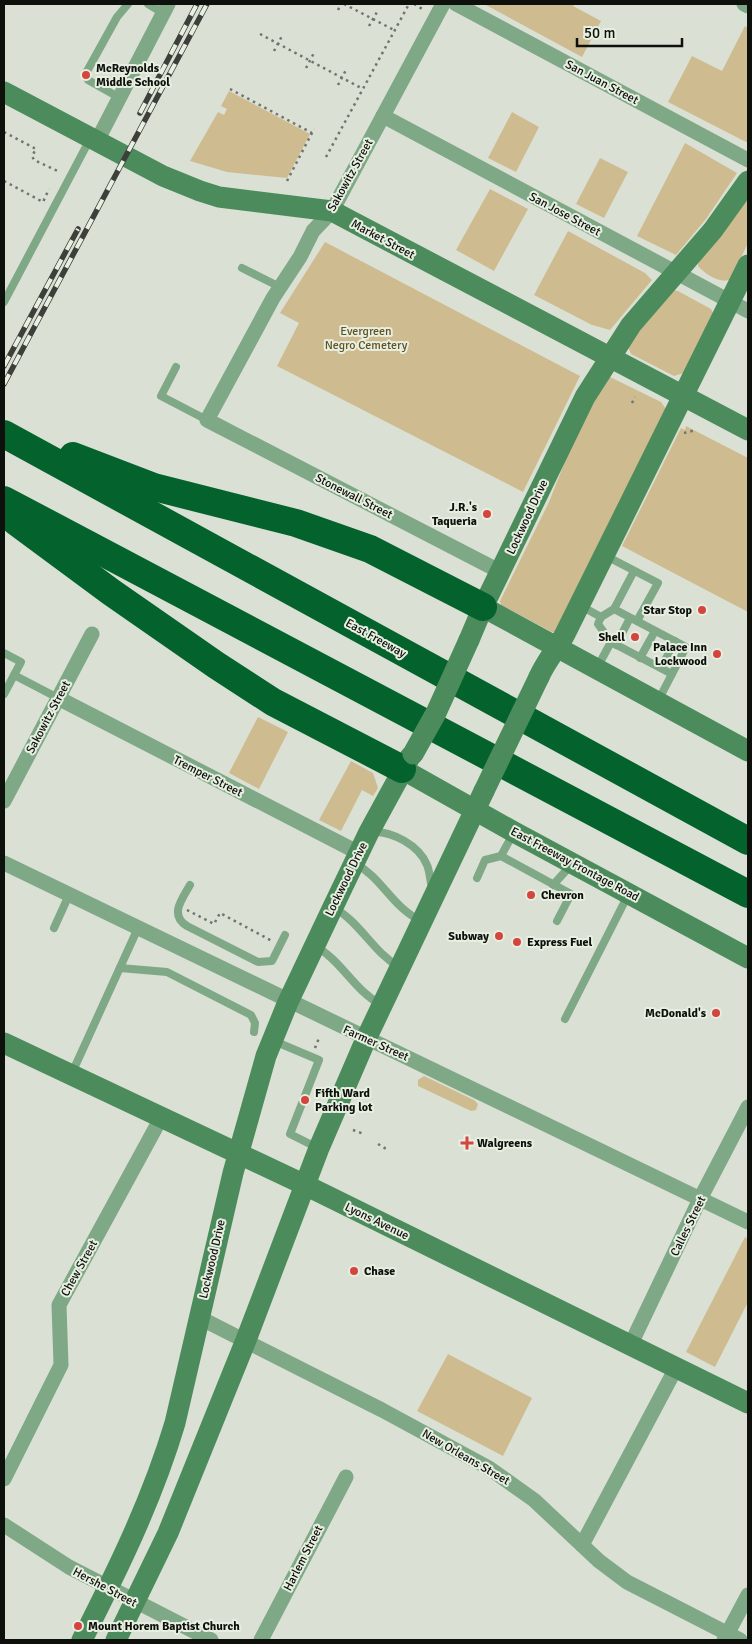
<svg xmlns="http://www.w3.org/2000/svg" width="752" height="1644" viewBox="0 0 752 1644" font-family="Signika,sans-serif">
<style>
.green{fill:#cebc90}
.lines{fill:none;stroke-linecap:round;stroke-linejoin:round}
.path{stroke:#70756d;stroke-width:2.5;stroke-dasharray:2.5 4;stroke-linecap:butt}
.lane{stroke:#7fa887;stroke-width:8}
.street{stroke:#7fa887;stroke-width:15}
.secondary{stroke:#4c8c5c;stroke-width:21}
.highway{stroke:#04622c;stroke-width:28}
.rail-casing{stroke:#3d403a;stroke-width:5.5}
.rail{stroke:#e7efe1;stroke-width:4;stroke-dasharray:11;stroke-linecap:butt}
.secondary-bridge{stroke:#4c8c5c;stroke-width:21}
.poi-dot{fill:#d4453e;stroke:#e7efe1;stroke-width:2}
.labels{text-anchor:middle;stroke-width:4;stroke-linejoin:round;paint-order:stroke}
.poi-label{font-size:12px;font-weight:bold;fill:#0e100c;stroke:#e7efe1;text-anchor:start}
.street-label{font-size:12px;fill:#0e100c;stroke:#e7efe1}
.park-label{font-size:12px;fill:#625020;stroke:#e7efe1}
</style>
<rect width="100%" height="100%" fill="#dae1d4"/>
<!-- green -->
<g class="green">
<polygon points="484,4 575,4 573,6 601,21 582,57"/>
<polygon points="745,26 748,28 748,143 668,102 692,56 722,71"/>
<polygon points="229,91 310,134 287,178 227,172 190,161 218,112 224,115 227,109 221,106"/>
<polygon points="512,112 539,127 516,172 488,158"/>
<polygon points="685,143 737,173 706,219 676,255 637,236"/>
<polygon points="600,158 628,172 604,218 576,204"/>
<polygon points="490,189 528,209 494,271 456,250"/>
<path d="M748,196V243L731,279C721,285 705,274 698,266L699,260Z"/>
<polygon points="568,231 645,273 652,280 610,330 592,325 534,295"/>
<polygon points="325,242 580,376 523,492 277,366 299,323 280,313"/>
<polygon points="673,290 678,291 711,309 713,313 684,373 674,376 631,354 628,347 631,338"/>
<polygon points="610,377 661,402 666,409 555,632 552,632 501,605 500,601 549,502 579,426"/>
<polygon points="686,426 748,458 748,612 622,546 681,428 685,430"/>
<polygon points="258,717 288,732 259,789 229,773"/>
<polygon points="351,761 373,773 378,788 373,796 362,790 341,831 319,820"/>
<polygon points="424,1076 474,1100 478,1104 476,1110 471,1111 418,1086 418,1080"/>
<polygon points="745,1237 748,1239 748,1302 715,1367 686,1352"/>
<polygon points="448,1354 532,1398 503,1456 417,1411"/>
</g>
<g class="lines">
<!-- path -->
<g class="path">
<polyline points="344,4 394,30"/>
<polyline points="414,4 424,10"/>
<polyline points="338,10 341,4"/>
<polyline points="369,26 377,12"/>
<polyline points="260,34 363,89"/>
<polyline points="274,51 282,36"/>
<polyline points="306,68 314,53"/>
<polyline points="338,85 346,70"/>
<polyline points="230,89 312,133"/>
<polyline points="4,132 36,149 32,156 34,160 60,172"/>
<polyline points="326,157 409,4"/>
<polyline points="4,181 43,202 49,189"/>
<polyline points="287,181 314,129"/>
<polyline points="632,403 635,397"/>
<polyline points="684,433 696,430"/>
<polyline points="187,910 214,924 220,913 272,941"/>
<polyline points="315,1048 319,1038"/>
<polyline points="353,1130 364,1134"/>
<polyline points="378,1144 388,1150"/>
</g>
<!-- lane -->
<g class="lane">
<polyline points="148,4 163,13"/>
<polyline points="120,98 88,80 86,73 117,17 128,4"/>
<polyline points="242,268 280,287"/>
<polyline points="4,302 90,139"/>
<polyline points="176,367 161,396 207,420"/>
<polyline points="606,556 658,583 637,621"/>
<polyline points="581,606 601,617"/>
<polyline points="614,609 686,647 672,674"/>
<polyline points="611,642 598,624 601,617 614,609 634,571"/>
<polyline points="616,645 630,618"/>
<polyline points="4,653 21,662 4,694"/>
<polyline points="640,658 655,631"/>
<polyline points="597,668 611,642 672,674 658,701"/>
<polyline points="661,668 675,641"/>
<polyline points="14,675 58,698"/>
<path d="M372,832C392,831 419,845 427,865C430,872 430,881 432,888"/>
<polyline points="501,856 513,834"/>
<path d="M356,864C382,878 392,907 421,921"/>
<polyline points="477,878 485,860 501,856 571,894 557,921"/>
<path d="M190,885C182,899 169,915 187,926L258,962L272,961L285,935"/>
<polyline points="553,885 572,864"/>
<path d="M334,908C360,922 373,952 399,967"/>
<polyline points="54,928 69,895"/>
<path d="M315,946C341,960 354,990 380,1004"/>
<polyline points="120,968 167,972 251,1015 255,1023 254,1032"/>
<polyline points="565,1019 628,895"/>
<polyline points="274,1041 319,1060 290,1134 318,1148"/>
<polyline points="72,1073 138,928"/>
</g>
<!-- street -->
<g class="street">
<polyline points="443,4 332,211 313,231 300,257 273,298 207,420 501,572"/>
<polyline points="456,4 748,160"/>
<polyline points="744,4 748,6"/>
<polyline points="383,116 748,311"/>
<polyline points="97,141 168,4"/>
<polyline points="58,698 359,853"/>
<polyline points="4,801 92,634"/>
<polyline points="4,863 748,1222"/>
<polyline points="198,1317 382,1410 489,1468 534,1500 599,1561 627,1582 740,1640"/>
<polyline points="630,1346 700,1199 748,1107"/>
<polyline points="4,1479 61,1365 59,1305 161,1118"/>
<polyline points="4,1525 69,1567 211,1640"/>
<polyline points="582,1545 676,1368"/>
<polyline points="261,1640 346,1477"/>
<polyline points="724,1640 748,1595"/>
</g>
<!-- secondary -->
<g class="secondary">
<polyline points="4,92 163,176 200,191 219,197 332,211 748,430"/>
<polyline points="483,607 748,751"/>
<polyline points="469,640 483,607 585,397 631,325 713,230 748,181"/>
<path d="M539,677C546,661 557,649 565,634L748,265"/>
<polyline points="402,769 514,832 748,958"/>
<polyline points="4,1043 303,1184 748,1403"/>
<path d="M82,1640C118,1569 152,1500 175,1423L233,1173L266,1056L288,1002L333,907L369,832L410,757"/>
<polyline points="116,1640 168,1533 246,1340 319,1148 366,1039 484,791"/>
</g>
<!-- highway -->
<g class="highway">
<polyline points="4,434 748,841"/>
<polyline points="73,456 154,487 296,523 370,549 483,607"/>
<polyline points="4,500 748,894"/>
<polyline points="15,521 111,592 216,665 273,702 402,769"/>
</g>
<!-- rail casing -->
<g class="rail-casing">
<g id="rail">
<polyline points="140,113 197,4"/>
<polyline points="4,366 78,229"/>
<polyline points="4,384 207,4"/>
</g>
</g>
<!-- rail -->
<use href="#rail" class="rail"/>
<!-- secondary-bridge -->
<g class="secondary-bridge">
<polyline points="413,754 436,713 469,640"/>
<polyline points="484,791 539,677"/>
</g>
</g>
<!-- markers -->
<g class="poi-dot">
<circle cx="86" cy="75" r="5"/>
<circle cx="487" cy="514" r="5"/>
<circle cx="702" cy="610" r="5"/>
<circle cx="635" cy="637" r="5"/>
<circle cx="717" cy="654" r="5"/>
<circle cx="531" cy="895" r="5"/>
<circle cx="499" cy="936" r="5"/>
<circle cx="517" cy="942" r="5"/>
<circle cx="716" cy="1013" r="5"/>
<circle cx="305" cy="1100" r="5"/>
<path d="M464.5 1135.5h5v5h5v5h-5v5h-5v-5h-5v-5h5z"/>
<circle cx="354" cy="1271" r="5"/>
<circle cx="78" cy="1626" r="5"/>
</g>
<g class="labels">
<!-- poi labels -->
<g class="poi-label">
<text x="96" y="72">McReynolds<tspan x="96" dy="14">Middle School</tspan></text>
<text x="477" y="511" text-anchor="end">J.R.'s<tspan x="477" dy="14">Taqueria</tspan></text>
<text x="692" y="614" text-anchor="end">Star Stop</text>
<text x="625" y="641" text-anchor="end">Shell</text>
<text x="707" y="651" text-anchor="end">Palace Inn<tspan x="707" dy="14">Lockwood</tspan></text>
<text x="541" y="899">Chevron</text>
<text x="489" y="940" text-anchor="end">Subway</text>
<text x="527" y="946">Express Fuel</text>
<text x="706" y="1017" text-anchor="end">McDonald's</text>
<text x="315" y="1097">Fifth Ward<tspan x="315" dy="14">Parking lot</tspan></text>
<text x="477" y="1147">Walgreens</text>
<text x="364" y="1275">Chase</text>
<text x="88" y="1630">Mount Horem Baptist Church</text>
</g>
<!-- street labels -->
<g class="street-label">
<text transform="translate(602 82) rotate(28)" y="4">San Juan Street</text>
<text transform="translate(350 175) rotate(-61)" y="4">Sakowitz Street</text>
<text transform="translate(565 214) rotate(28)" y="4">San Jose Street</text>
<text transform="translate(383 239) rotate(28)" y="4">Market Street</text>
<text transform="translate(354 496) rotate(27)" y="4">Stonewall Street</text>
<text transform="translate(527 517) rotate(-65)" y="4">Lockwood Drive</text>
<text transform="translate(376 638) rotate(29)" y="4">East Freeway</text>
<text transform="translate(48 717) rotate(-62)" y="4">Sakowitz Street</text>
<text transform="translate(208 776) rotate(27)" y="4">Tremper Street</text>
<text transform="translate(575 864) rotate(28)" y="4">East Freeway Frontage Road</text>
<text transform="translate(346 879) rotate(-64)" y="4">Lockwood Drive</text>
<text transform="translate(376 1043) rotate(24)" y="4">Farmer Street</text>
<text transform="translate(377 1221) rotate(26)" y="4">Lyons Avenue</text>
<text transform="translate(688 1226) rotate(-64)" y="4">Calles Street</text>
<text transform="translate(212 1259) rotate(-77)" y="4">Lockwood Drive</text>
<text transform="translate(79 1268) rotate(-61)" y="4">Chew Street</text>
<text transform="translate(466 1457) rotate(30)" y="4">New Orleans Street</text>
<text transform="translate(303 1558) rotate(-63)" y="4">Harlem Street</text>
<text transform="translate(105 1587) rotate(28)" y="4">Hershe Street</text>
</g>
<!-- park labels -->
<g class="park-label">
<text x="366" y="335">Evergreen<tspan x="366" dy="14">Negro Cemetery</tspan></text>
</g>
</g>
<!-- border -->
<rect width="752" height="1644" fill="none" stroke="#0e100c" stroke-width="10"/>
<!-- scale -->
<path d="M577 38v8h105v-8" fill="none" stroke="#0e100c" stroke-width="2.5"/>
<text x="584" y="38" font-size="15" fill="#0e100c" stroke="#e7efe1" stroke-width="4" paint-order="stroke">50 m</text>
</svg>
